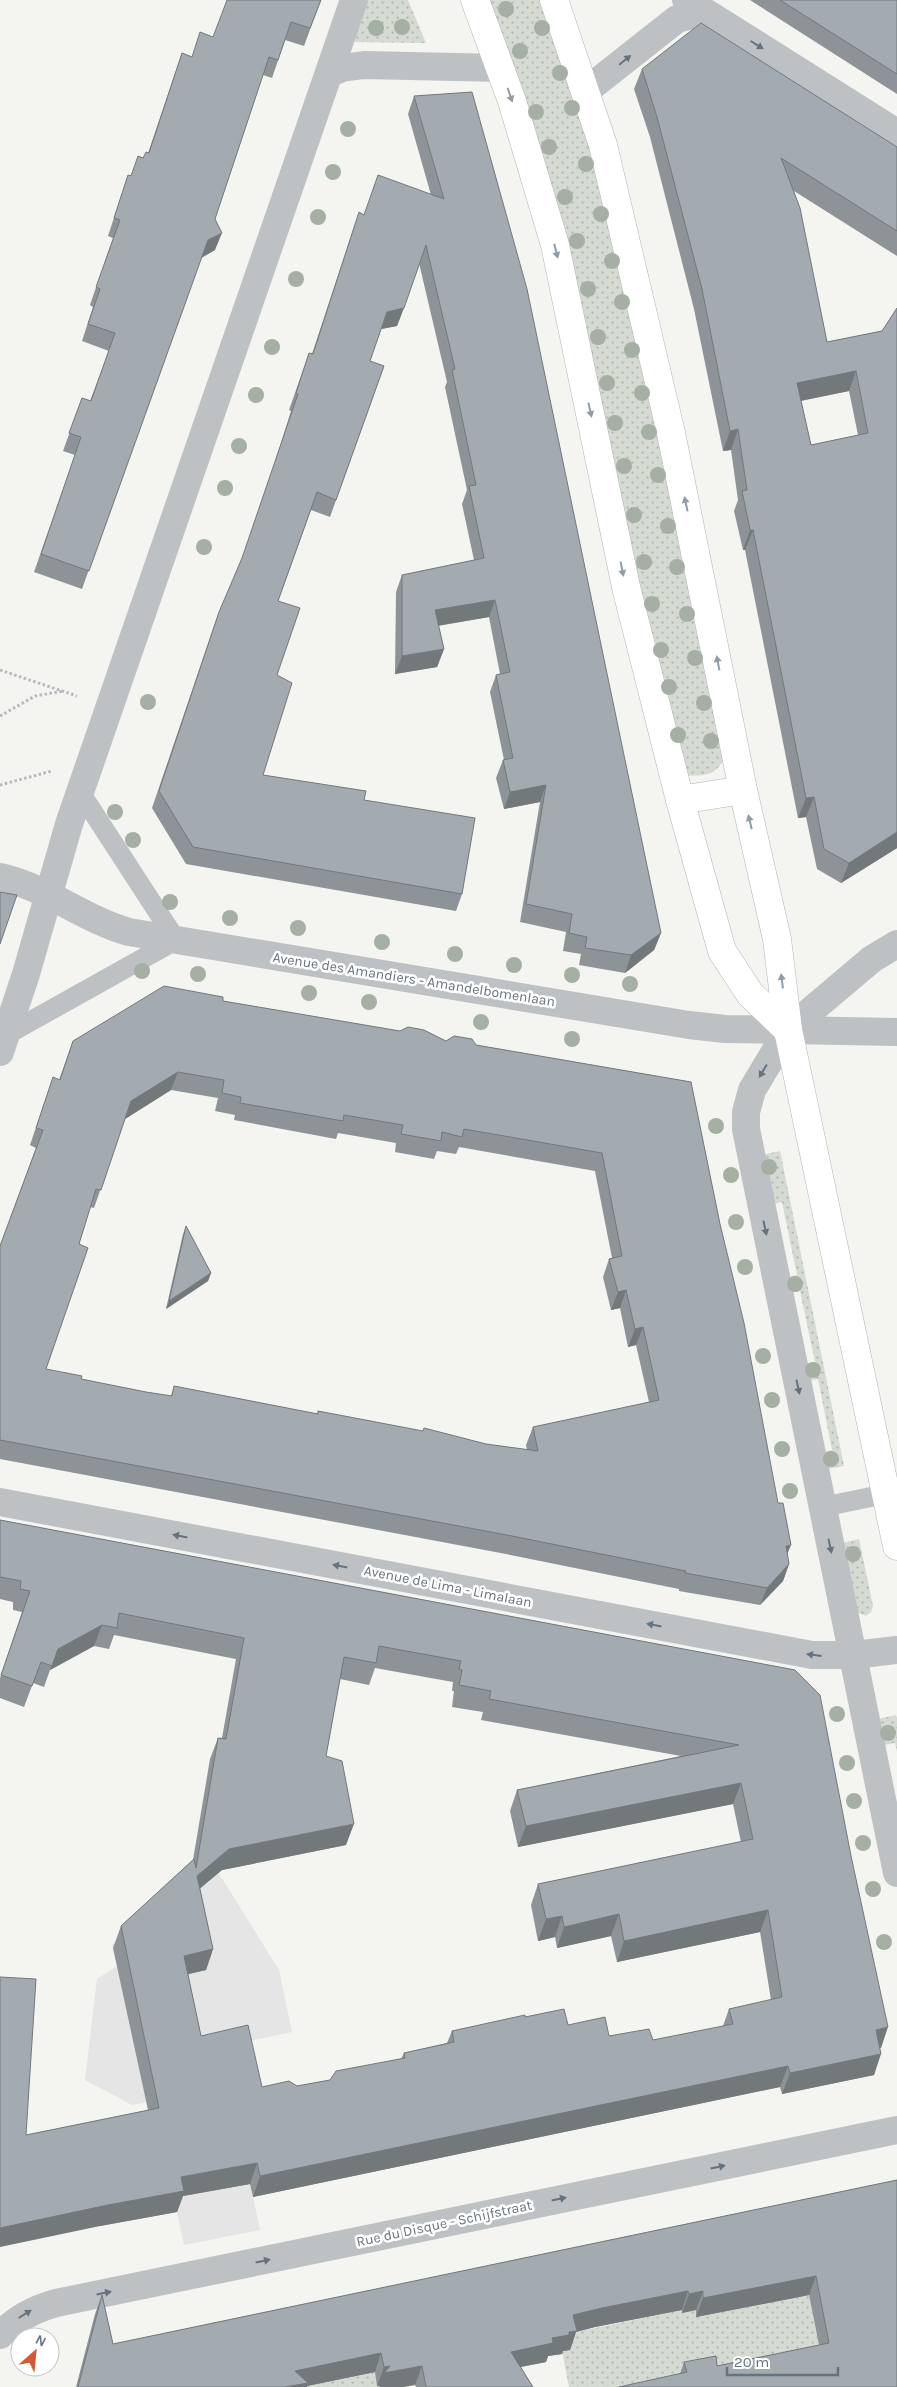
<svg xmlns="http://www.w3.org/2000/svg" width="897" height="2387" viewBox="0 0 897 2387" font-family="Karla,sans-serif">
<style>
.built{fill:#e4e5e4}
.grass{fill:url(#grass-dots)}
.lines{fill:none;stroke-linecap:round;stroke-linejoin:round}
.primary-casing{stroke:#b1b5b8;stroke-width:29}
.path{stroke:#b7babc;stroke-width:3;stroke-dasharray:2.5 2.5;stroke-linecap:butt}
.service{stroke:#bdc1c4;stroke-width:20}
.minor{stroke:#bdc1c4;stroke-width:28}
.tertiary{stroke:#bdc1c4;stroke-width:28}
.primary{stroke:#fff;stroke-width:28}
.tree{fill:#a6afa3}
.wall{fill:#8d9397;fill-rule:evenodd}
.shaded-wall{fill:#73787b}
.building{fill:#a4abb0;stroke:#73787b;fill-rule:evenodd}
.oneway{fill:#65737f}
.oneway2{fill:#939da5}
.labels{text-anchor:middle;stroke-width:5;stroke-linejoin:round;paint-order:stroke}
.street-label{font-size:14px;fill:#65737f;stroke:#fff}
</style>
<defs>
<pattern id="grass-dots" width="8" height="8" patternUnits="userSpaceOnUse" patternTransform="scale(1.25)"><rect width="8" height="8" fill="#d5dad2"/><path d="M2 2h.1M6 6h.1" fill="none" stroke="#b0b5b0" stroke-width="1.8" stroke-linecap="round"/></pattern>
</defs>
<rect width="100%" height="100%" fill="#f4f4f0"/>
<!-- built -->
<polygon class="built" points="218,1872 279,1970 292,2032 221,2047 260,2230 184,2245 153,2101 132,2105 85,2080 97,1979 117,1966 112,1944 119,1942"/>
<!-- grass -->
<g class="grass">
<polygon points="366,0 408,0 426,43 352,42"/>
<path d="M489,0H542C633,243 673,503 724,757C719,775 702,777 685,775Z"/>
<polygon points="780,1151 844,1466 827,1469 823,1452 832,1450 818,1379 808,1381 805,1364 815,1362 800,1291 790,1293 787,1277 797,1275 782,1202 773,1204 762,1155"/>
<polygon points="859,1539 873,1606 871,1612 866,1616 858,1613 842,1543"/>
<polygon points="896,1715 897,1719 897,1752 895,1743 884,1745 878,1719"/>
<polygon points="809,2294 816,2331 826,2362 679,2387 569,2387 562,2351 566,2334 682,2310 683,2313 696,2310 696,2317"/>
<polygon points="374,2370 388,2387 302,2387"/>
</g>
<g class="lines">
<!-- primary casing -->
<g class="primary-casing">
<g id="primary">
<polyline points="475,0 512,101 555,245 626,587 680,800 722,951 750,994 788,1030"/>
<polyline points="554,0 603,145 671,433 743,790 777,939 788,1030 897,1546"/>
<polyline points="680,800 743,790"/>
</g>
</g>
<!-- path -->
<g class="path">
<polyline points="0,670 77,696"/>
<polyline points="0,716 35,696 64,691"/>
<polyline points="0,785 52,771"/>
</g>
<!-- service -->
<g class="service">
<polyline points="6,1035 176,940 80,792"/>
<polyline points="822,1507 886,1494"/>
</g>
<!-- minor -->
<g class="minor">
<polyline points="686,0 897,133"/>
<polyline points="330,73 342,68 364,65 501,68"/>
<polyline points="587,90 677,19 696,14 715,19"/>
<path d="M0,877C46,887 83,919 129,932L689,1025L725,1029L788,1030"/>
<polyline points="897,944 872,959 788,1030 752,1090 746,1112 746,1129 897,1873"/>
<polyline points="0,1052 26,974 69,824 354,0"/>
<polyline points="0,1502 812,1655 853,1655 897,1650"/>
<path d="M0,2335C18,2318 32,2310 56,2303L897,2130"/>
</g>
<!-- tertiary -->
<polyline class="tertiary" points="788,1030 897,1032"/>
<!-- primary -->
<use href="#primary" class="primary"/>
</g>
<!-- trees -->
<g class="tree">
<circle cx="506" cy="9" r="8"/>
<circle cx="402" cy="27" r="8"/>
<circle cx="376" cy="28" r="8"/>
<circle cx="542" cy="28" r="8"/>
<circle cx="520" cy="51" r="8"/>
<circle cx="560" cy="73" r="8"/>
<circle cx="572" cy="108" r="8"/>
<circle cx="536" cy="112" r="8"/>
<circle cx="348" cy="129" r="8"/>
<circle cx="549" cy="147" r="8"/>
<circle cx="586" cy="164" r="8"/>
<circle cx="333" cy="172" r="8"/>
<circle cx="565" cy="197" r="8"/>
<circle cx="601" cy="214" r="8"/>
<circle cx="318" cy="217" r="8"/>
<circle cx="577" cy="241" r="8"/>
<circle cx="612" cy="261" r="8"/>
<circle cx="296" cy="279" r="8"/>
<circle cx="588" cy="289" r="8"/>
<circle cx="622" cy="302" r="8"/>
<circle cx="598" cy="337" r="8"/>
<circle cx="272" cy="347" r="8"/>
<circle cx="632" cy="350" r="8"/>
<circle cx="607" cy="383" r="8"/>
<circle cx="642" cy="393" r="8"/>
<circle cx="256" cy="395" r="8"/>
<circle cx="615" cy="423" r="8"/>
<circle cx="649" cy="432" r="8"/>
<circle cx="239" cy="446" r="8"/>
<circle cx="624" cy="466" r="8"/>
<circle cx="658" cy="475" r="8"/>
<circle cx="225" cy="488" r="8"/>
<circle cx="634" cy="515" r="8"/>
<circle cx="668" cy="526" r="8"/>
<circle cx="204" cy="547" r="8"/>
<circle cx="644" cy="562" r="8"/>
<circle cx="677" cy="567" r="8"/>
<circle cx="652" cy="604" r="8"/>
<circle cx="687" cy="614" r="8"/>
<circle cx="661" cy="650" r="8"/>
<circle cx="695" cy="658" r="8"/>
<circle cx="669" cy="687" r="8"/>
<circle cx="148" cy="702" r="8"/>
<circle cx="704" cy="703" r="8"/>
<circle cx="678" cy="735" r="8"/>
<circle cx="711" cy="741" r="8"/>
<circle cx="115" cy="812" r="8"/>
<circle cx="133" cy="840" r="8"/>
<circle cx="170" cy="902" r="8"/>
<circle cx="230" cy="918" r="8"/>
<circle cx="298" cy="928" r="8"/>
<circle cx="382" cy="942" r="8"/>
<circle cx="455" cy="954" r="8"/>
<circle cx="514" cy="965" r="8"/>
<circle cx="142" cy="971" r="8"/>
<circle cx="198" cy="974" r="8"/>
<circle cx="572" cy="975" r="8"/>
<circle cx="630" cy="984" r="8"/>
<circle cx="309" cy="993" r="8"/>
<circle cx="369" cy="1002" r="8"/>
<circle cx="481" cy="1022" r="8"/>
<circle cx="572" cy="1039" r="8"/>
<circle cx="716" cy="1126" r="8"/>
<circle cx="769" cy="1167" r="8"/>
<circle cx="731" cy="1175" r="8"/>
<circle cx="736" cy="1222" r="8"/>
<circle cx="745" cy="1267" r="8"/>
<circle cx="795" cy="1284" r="8"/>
<circle cx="763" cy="1356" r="8"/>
<circle cx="813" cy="1370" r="8"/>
<circle cx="772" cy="1400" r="8"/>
<circle cx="782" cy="1449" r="8"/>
<circle cx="831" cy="1459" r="8"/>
<circle cx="790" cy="1491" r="8"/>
<circle cx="853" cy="1554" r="8"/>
<circle cx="837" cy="1714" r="8"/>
<circle cx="888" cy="1733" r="8"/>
<circle cx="847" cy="1763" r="8"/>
<circle cx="854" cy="1801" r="8"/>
<circle cx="863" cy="1843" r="8"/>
<circle cx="873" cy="1889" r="8"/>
<circle cx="884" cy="1942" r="8"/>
</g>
<!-- wall -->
<g class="wall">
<polygon points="321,0 304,46 285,40 272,78 263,75 215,219 215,250 201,258 82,589 34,572 75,455 63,451 82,398 90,401 109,351 82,341 93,307 90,305 113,238 108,236 128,175 131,176 143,158 148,153 182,53 192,57 213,37"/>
<polygon points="750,0 897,0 897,94"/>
<path d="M642,69L897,147V256L794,191L827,342L882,331L897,308V848L841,883L817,869L806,817L798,818L745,550H743L734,511L738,500L731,450L723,451L694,309L650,137L634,89ZM849,391L858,435L811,445L801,401Z"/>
<polygon points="414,96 661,933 654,950 625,973 579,965 581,954 563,951 566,932 520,922 540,802 504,809 496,778 503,760 504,760 490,692 496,675 500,674 489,617 438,626 444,649 437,667 395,674 396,592 402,575 474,560 462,504 467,490 445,387 447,382 419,263 397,326 381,329 370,361 384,366 330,517 311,510 278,601 277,675 263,775 364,800 462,894 456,911 186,864 152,808 213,629 219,612 241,562 276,459 291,411 289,410 309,353 312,354 359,212 364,215 431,195 408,114"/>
<path d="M223,1001L446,1041L476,1045L691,1082L789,1564L783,1581L760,1605L679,1591V1589L506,1554L0,1459V1246L36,1148L30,1145L53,1077L59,1080L73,1041ZM171,1090L218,1098L215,1111L235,1115L234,1120L336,1139L338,1133L396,1143L395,1152L434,1159L437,1151L456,1154L459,1147L595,1171L612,1258L609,1259L603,1277L611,1310L620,1308L628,1347L636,1345L649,1402L533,1427L526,1445L527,1450L486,1444L318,1411L317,1414L174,1386L171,1396L146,1392L81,1379L46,1369L79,1244L90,1207L94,1208L125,1119Z"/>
<polygon points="186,1226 211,1273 208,1281 166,1309 183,1234"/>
<path d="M0,1520L795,1670L881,2048H880L874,2075L782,2094L780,2087L253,2197L250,2184L183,2196L177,2212L100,2226L26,2135L148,2110L113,1948L121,1926L193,1860L210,1759L218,1738H222L236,1659L114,1635L109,1649L94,1646L50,1670L44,1687L33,1683L24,1707L0,1698V1678L22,1612L13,1610V1602L0,1599ZM375,1668L453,1682L452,1691H454L452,1707L483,1712L481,1720L681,1756L517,1790L510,1811L518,1847L733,1804L741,1842L538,1884L531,1905L538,1941L555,1937L557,1948L611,1936L617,1962L760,1932L771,2000L729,2009L723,2026L653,2040L609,2036L568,2025L525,2017L452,2031L447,2043L404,2053L401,2059L330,2080L297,2086L262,2087L201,2036L188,1974L206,1970L213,1949L200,1888L222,1870L346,1845L326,1756L340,1679L369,1685Z"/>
<polygon points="897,2180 897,2387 680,2374 684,2362 717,2366 819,2345 809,2295 696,2317 696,2310 682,2313 682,2310 595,2327 576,2332 570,2350 563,2351 562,2354 548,2356 546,2362 521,2367 533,2387 416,2387 415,2385 377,2386 375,2372 307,2386 307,2387 76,2387 95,2314 102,2295 113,2344"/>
</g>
<!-- shaded-wall -->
<g class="shaded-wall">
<polygon points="222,233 215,250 201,258 208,240"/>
<polygon points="404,308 397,326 381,329 387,312"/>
<polygon points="856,371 849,391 789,403 797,383"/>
<polygon points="738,429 731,450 723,451 730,431"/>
<polygon points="750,530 753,530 745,550 743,550"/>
<polygon points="495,600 489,617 429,627 435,610"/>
<polygon points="444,649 437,667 395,674 402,656"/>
<polygon points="546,785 540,802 504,809 510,792"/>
<polygon points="814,797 806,817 798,818 806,798"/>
<polygon points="897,832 897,848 841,883 849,863"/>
<polygon points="661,933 654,950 625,973 631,955"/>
<polygon points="178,1072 171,1090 125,1119 131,1101"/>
<polygon points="211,1273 208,1281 166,1309 169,1301"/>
<polygon points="626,1290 620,1308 611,1310 618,1292"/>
<polygon points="643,1327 636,1345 628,1347 635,1329"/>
<polygon points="791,1545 784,1562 786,1546"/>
<polygon points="789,1564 783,1581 760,1605 767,1588"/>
<polygon points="102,1625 94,1646 50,1670 58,1649"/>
<polygon points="741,1783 733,1804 518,1847 526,1826"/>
<polygon points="354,1824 346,1845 222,1870 190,1897 197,1876 229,1849"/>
<polygon points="768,1910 760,1932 617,1962 624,1941"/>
<polygon points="619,1914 611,1936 557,1948 564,1927"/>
<polygon points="562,1916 555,1937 538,1941 546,1919"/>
<polygon points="213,1949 206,1970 176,1977 184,1956"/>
<polygon points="888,2027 881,2048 868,2051 876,2030"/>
<polygon points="881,2054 874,2075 782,2094 790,2073"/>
<polygon points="788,2066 780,2087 253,2197 260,2176"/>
<polygon points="257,2163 250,2184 183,2196 177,2212 100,2226 0,2247 0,2228 181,2177"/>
<polygon points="816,2276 809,2295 696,2317 703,2298"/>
<polygon points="688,2291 682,2310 595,2327 576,2332 570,2350 563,2351 562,2354 548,2356 546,2362 504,2370 511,2352 573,2315 602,2308"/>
<polygon points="703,2291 696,2310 682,2313 689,2294"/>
<polygon points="381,2353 375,2372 307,2386 307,2387 285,2387 295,2371"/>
<polygon points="390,2366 422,2366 415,2385 404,2387 379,2387 380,2386 377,2386 384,2367"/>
</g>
<!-- building -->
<g class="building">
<polygon points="227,0 321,0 310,28 291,22 278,60 269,57 215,219 222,233 208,240 89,571 41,554 81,437 69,433 82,398 91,401 115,333 88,324 100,289 96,287 120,220 114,218 128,175 131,176 138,156 143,158 146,152 149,153 182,53 192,57 200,32 213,37"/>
<polygon points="780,0 897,0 897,74"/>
<path d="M701,23L897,147V231L781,158L800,208L827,342L882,331L897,308V832L849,863L824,849L814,797L806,798L753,530H750L742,491L747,490L738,429L730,431L702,289L657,117L642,69ZM856,371L868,433L811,445L797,383Z"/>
<polygon points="472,92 527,289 661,933 631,955 585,948 587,937 569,933 572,914 526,904 546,785 510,792 503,760 513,758 496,675 510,672 495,600 435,610 444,649 402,656 402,575 484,558 469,486 476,485 452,370 455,369 426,245 404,308 387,312 370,361 384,366 336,500 317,492 278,601 300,608 277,675 292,683 263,775 366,791 364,800 475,818 462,894 193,847 159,791 219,612 242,558 282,441 298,394 296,393 309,353 313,354 359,212 364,215 378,175 444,199 414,96"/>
<polygon points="0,892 17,895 0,944"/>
<path d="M164,986L223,997V1001L400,1031L408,1027L424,1030L446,1041L454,1036L472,1039L476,1045L691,1082L720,1224L744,1323L778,1503H783L791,1545L786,1546L789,1564L767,1588L685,1573L686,1571L512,1536L0,1440V1246L43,1130L36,1128L53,1077L60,1080L73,1041ZM178,1072L224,1080L222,1093L241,1097L240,1103L343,1121L344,1115L403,1125L401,1134L441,1141L442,1132L462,1137L464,1129L602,1153L622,1256L609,1259L618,1292L626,1290L635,1329L643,1327L659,1400L533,1427L538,1451L486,1444L424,1428L423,1431L318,1411V1414L174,1386L172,1396L146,1392L81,1379L82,1376L46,1369L88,1248L79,1244L96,1189L101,1190L131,1101Z"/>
<polygon points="186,1226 211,1273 169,1301"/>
<path d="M0,1520L795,1670L820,1695L851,1856L888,2027L876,2030L881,2054L790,2073L788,2066L260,2176L257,2163L181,2177L184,2191L108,2205L0,2228V1977L36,1979L26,2135L159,2108L121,1926L194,1859L196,1868L218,1738L226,1739L244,1638L119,1613L117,1628L102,1625L58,1649L52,1666L41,1662L32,1686L1,1675L30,1591L20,1589L21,1581L0,1577ZM379,1646L461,1661L459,1669L462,1670L459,1685L491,1691L489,1699L739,1745L517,1790L526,1826L741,1783L753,1839L538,1884L546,1919L562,1916L564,1927L619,1914L624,1941L768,1910L782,1997L729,2009L733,2024L653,2040L649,2029L609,2036L605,2017L568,2025L564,2009L525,2017V2015L452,2031L454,2042L404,2053L405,2058L336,2071L330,2080L297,2086L289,2081L262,2087L248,2025L201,2036L184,1956L213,1949L197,1876L229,1849L354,1824L342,1761L326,1756L344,1657L376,1663Z"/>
<polygon points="897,2180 897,2387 619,2387 687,2372 684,2362 716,2356 717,2366 829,2343 816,2276 703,2298 703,2291 689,2294 688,2291 602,2308 573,2315 577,2331 569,2332 569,2335 552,2338 553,2343 511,2352 533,2387 426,2387 422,2366 384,2373 390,2366 384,2367 381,2353 295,2371 308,2383 285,2387 78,2387 102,2295 113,2344"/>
</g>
<!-- one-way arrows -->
<defs><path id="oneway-solid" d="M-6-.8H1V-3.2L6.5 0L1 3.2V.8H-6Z" transform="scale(1.25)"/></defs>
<g class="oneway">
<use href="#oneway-solid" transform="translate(757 45) rotate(32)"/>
<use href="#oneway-solid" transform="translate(625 60) rotate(-39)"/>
<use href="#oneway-solid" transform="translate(763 1071) rotate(121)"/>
<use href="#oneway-solid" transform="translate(765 1228) rotate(78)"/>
<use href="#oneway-solid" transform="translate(798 1387) rotate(78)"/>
<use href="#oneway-solid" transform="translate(180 1536) rotate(-169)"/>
<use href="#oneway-solid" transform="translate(830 1546) rotate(78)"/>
<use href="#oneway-solid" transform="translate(340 1566) rotate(-169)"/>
<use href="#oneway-solid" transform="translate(654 1625) rotate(-169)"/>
<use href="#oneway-solid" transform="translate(814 1655) rotate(-173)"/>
<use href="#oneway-solid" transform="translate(718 2167) rotate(-12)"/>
<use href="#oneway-solid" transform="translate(559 2199) rotate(-12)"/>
<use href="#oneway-solid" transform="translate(263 2261) rotate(-12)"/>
<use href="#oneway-solid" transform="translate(104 2293) rotate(-11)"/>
<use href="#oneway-solid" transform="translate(25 2314) rotate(-32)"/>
</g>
<g class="oneway2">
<use href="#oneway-solid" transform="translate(510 95) rotate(71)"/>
<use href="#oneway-solid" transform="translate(556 251) rotate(76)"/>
<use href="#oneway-solid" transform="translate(590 410) rotate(78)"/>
<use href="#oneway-solid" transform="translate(686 504) rotate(-102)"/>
<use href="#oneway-solid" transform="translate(622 569) rotate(79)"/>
<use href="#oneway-solid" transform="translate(718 663) rotate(-101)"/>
<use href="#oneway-solid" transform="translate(750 822) rotate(-103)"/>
<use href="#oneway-solid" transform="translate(782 981) rotate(-97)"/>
</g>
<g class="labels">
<!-- street labels -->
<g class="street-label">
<text transform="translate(414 979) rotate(9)" y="5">Avenue des Amandiers - Amandelbomenlaan</text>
<text transform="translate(448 1586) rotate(11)" y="5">Avenue de Lima - Limalaan</text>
<text transform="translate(444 2223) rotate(-12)" y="5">Rue du Disque - Schijfstraat</text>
</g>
</g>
<!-- north arrow -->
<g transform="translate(35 2352) rotate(27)"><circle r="24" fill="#ffffff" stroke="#c1c7cc"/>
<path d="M0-4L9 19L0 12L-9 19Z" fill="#d35b31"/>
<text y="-8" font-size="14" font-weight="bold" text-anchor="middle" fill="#65737f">N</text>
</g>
<!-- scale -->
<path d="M727 2367v8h111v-8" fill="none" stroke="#65737f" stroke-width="2.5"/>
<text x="734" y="2367" font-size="15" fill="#65737f" stroke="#ffffff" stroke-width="4" paint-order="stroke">20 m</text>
</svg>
